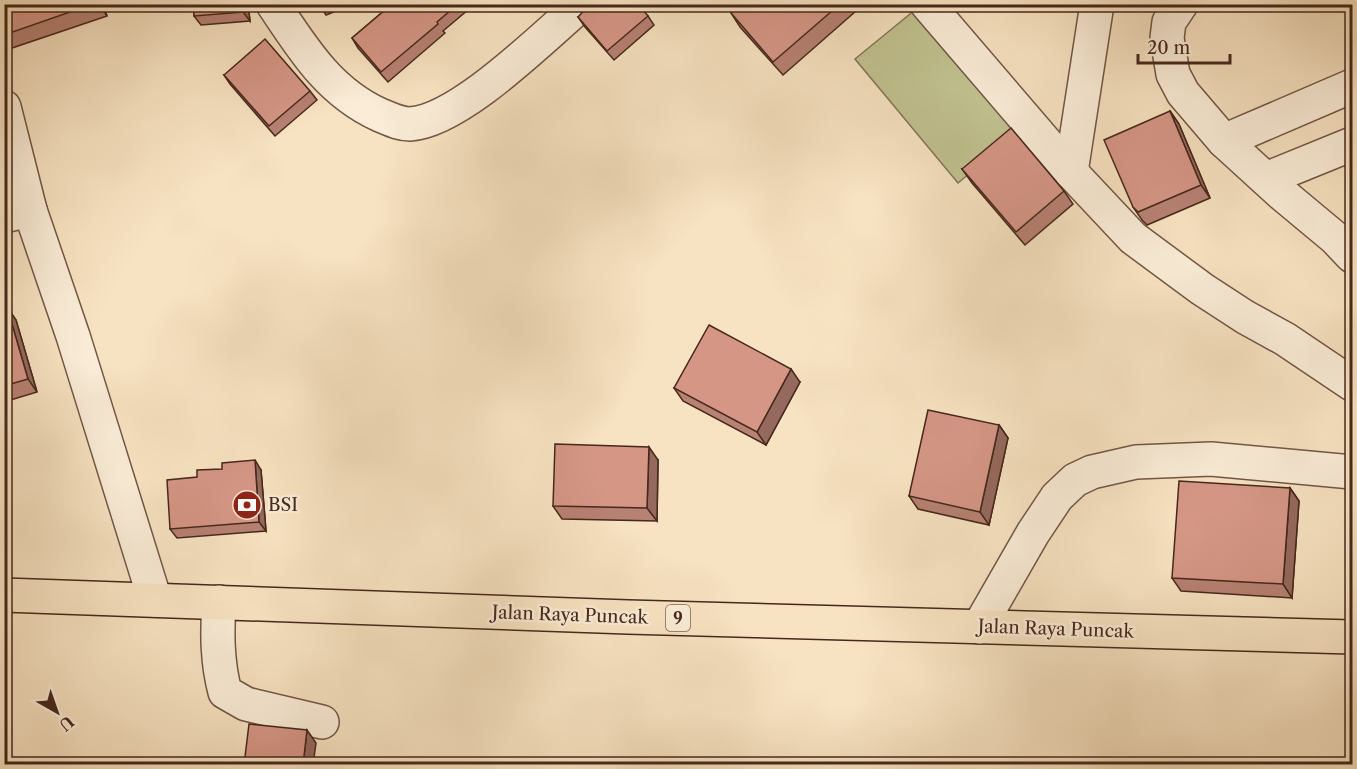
<svg xmlns="http://www.w3.org/2000/svg" width="1357" height="769" viewBox="0 0 1357 769" font-family="'Libre Caslon Text',serif">
<style>
.green{fill:#c1c290;stroke:#847556;stroke-width:1.5}
.lines{fill:none;stroke-linecap:round;stroke-linejoin:round}
.minor-casing{stroke:#725645;stroke-width:36}
.highway-casing{stroke:#46281c;stroke-width:36}
.minor{stroke:#faecd7;stroke-width:33}
.highway{stroke:#f7e2c1;stroke-width:33}
.wall{fill:#b78173;stroke:#46281c;stroke-width:1.5}
.shaded-wall{fill:#95695e;stroke:#46281c;stroke-width:1.5}
.building{fill:#d59686;stroke:#46281c;stroke-width:1.5}
.labels{text-anchor:middle;stroke-width:5;stroke-linejoin:round;paint-order:stroke}
.shield{fill:#faecd7;stroke:#7c6354;stroke-width:1.5}
.shield-label{font-size:16px;font-weight:bold;fill:#46281c}
.poi-label{font-size:18px;fill:#46281c;stroke:#faecd7;text-anchor:start}
.street-label{font-size:18px;fill:#46281c;stroke:#faecd7}
</style>
<rect width="100%" height="100%" fill="#f7e2c1"/>
<filter id="stains"><feTurbulence type="fractalNoise" baseFrequency=".00333" numOctaves="4"/><feColorMatrix values="0 0 0 0 .2 0 0 0 0 .09 0 0 0 0 .02 0 0 0 .5 -.17"/></filter>
<radialGradient id="worn" r=".72"><stop offset=".6" stop-color="#630" stop-opacity="0"/><stop offset="1" stop-color="#630" stop-opacity=".3"/></radialGradient>
<!-- green -->
<polygon class="green" points="921,5 1024,128 958,183 855,59"/>
<g class="lines">
<!-- minor casing -->
<g class="minor-casing">
<g id="minor">
<path d="M273,4C303,49 329,92 380,115C390,119 399,124 410,124C460,121 543,37 582,4"/>
<polyline points="927,4 1071,172 1133,238 1202,289 1245,317 1285,339 1352,384"/>
<polyline points="1181,4 1169,22 1167,38 1173,74 1183,93 1224,141 1281,193 1335,238 1352,256"/>
<polyline points="4,107 30,210"/>
<polyline points="1224,141 1352,86"/>
<polyline points="1071,172 1097,4"/>
<polyline points="1266,179 1352,144"/>
<polyline points="4,216 30,210 73,336 155,600"/>
<path d="M219,602C217,633 217,662 225,692L246,704L322,722"/>
<polyline points="979,627 1033,533 1057,497 1075,480 1092,472 1136,462 1211,459 1352,472"/>
</g>
</g>
<!-- highway casing -->
<g class="highway-casing">
<polyline id="highway" points="4,595 628,617 1352,637"/>
</g>
<!-- minor -->
<use href="#minor" class="minor"/>
<!-- highway -->
<use href="#highway" class="highway"/>
</g>
<!-- wall -->
<g class="wall">
<polygon points="4,4 103,4 107,16 9,49 4,42"/>
<polygon points="194,4 248,4 250,21 201,25 194,16"/>
<polygon points="319,4 354,4 326,15"/>
<polygon points="392,4 475,4 443,31 445,33 388,82 358,48 352,38"/>
<polygon points="741,4 864,4 783,75 740,27 731,13"/>
<polygon points="648,16 654,25 614,60 585,27 578,17"/>
<polygon points="224,75 310,91 317,100 275,136 230,84"/>
<polygon points="1170,111 1179,124 1210,198 1147,225 1142,220 1133,207"/>
<polygon points="962,169 1064,191 1073,204 1025,245 972,183"/>
<polygon points="7,307 16,320 37,392 4,402 4,308"/>
<polygon points="800,382 766,445 683,401 674,388"/>
<polygon points="999,425 1008,438 989,525 918,509 909,496"/>
<polygon points="658,460 657,521 562,519 553,506"/>
<polygon points="261,470 266,531 177,538 170,529"/>
<polygon points="1290,488 1299,501 1292,598 1181,591 1172,578"/>
</g>
<!-- shaded-wall -->
<g class="shaded-wall">
<polygon points="99,4 103,4 107,16"/>
<polygon points="243,4 248,4 250,21 243,12"/>
<polygon points="1170,111 1179,124 1210,198 1201,185"/>
<polygon points="7,307 16,320 37,392 28,379"/>
<polygon points="791,369 800,382 766,445 757,432"/>
<polygon points="999,425 1008,438 989,525 980,512"/>
<polygon points="649,447 658,460 657,521 647,508"/>
<polygon points="255,460 261,470 266,531 259,522"/>
<polygon points="1290,488 1299,501 1292,598 1283,584"/>
<polygon points="307,730 316,743 313,765 303,765"/>
</g>
<!-- building -->
<g class="building">
<polygon points="4,4 93,4 4,35"/>
<polygon points="194,4 243,4 243,12 194,16"/>
<polygon points="392,4 458,4 437,22 438,24 381,72 352,38"/>
<polygon points="590,4 638,4 648,16 607,51 578,17"/>
<polygon points="741,4 840,4 773,62 731,13"/>
<polygon points="265,39 310,91 269,126 224,75"/>
<polygon points="1170,111 1201,185 1138,212 1133,207 1104,140"/>
<polygon points="1011,128 1064,191 1016,232 962,169"/>
<polygon points="7,307 28,379 4,386 4,308"/>
<polygon points="709,325 791,369 757,432 674,388"/>
<polygon points="928,410 999,425 980,512 909,496"/>
<polygon points="555,444 649,447 647,508 553,506"/>
<polygon points="255,460 259,522 170,529 167,480 197,477 197,470 222,469 222,463"/>
<polygon points="1179,481 1290,488 1283,584 1172,578"/>
<polygon points="249,724 307,730 303,765 244,765"/>
</g>
<!-- icons -->
<defs>
<g id="bank-disc" transform="scale(1.5)"><circle r="9.5" fill="#8f2418" stroke="#faecd7"/><path d="M-6-4H6V4H-6ZM0-2.3a2.3 2.3 0 1 0 0 4.6a2.3 2.3 0 1 0 0-4.6Z" fill="#fff"/></g>
</defs>
<g fill-rule="evenodd">
<use href="#bank-disc" x="247" y="505"/>
</g>
<g class="labels">
<!-- shield labels -->
<rect class="shield" x="666" y="605" width="24" height="26" rx="4.5"/>
<g class="shield-label">
<text x="678" y="624">9</text>
</g>
<!-- poi labels -->
<g class="poi-label">
<text x="268" y="511">BSI</text>
</g>
<!-- street labels -->
<g class="street-label">
<text transform="translate(570 615) rotate(2)" y="6">Jalan Raya Puncak</text>
<text transform="translate(1056 629) rotate(2)" y="6">Jalan Raya Puncak</text>
</g>
</g>
<!-- margin -->
<rect width="1357" height="769" fill="none" stroke="#f7e2c1" stroke-width="24"/>
<rect x="6" y="6" width="1345" height="757" fill="none" stroke="#46281c" stroke-width="3"/>
<rect x="12" y="12" width="1333" height="745" fill="none" stroke="#46281c" stroke-width="1.5"/>
<!-- north arrow -->
<g transform="translate(57 712) rotate(140)" stroke="#faecd7" stroke-width="4.5" paint-order="stroke">
<path d="M0-4.5L10 22L0 15L-10 22Z" fill="#46281c"/>
<text y="-9" font-size="16" font-weight="bold" text-anchor="middle" fill="#46281c">U</text>
</g>
<!-- scale -->
<path d="M1138 54v9h92v-9" fill="none" stroke="#46281c" stroke-width="3"/>
<text x="1147" y="54" font-size="18" fill="#46281c" stroke="#faecd7" stroke-width="4.5" paint-order="stroke">20 m</text>
<rect width="100%" height="100%" filter="url(#stains)"/>
<rect width="100%" height="100%" fill="url(#worn)"/>
</svg>
